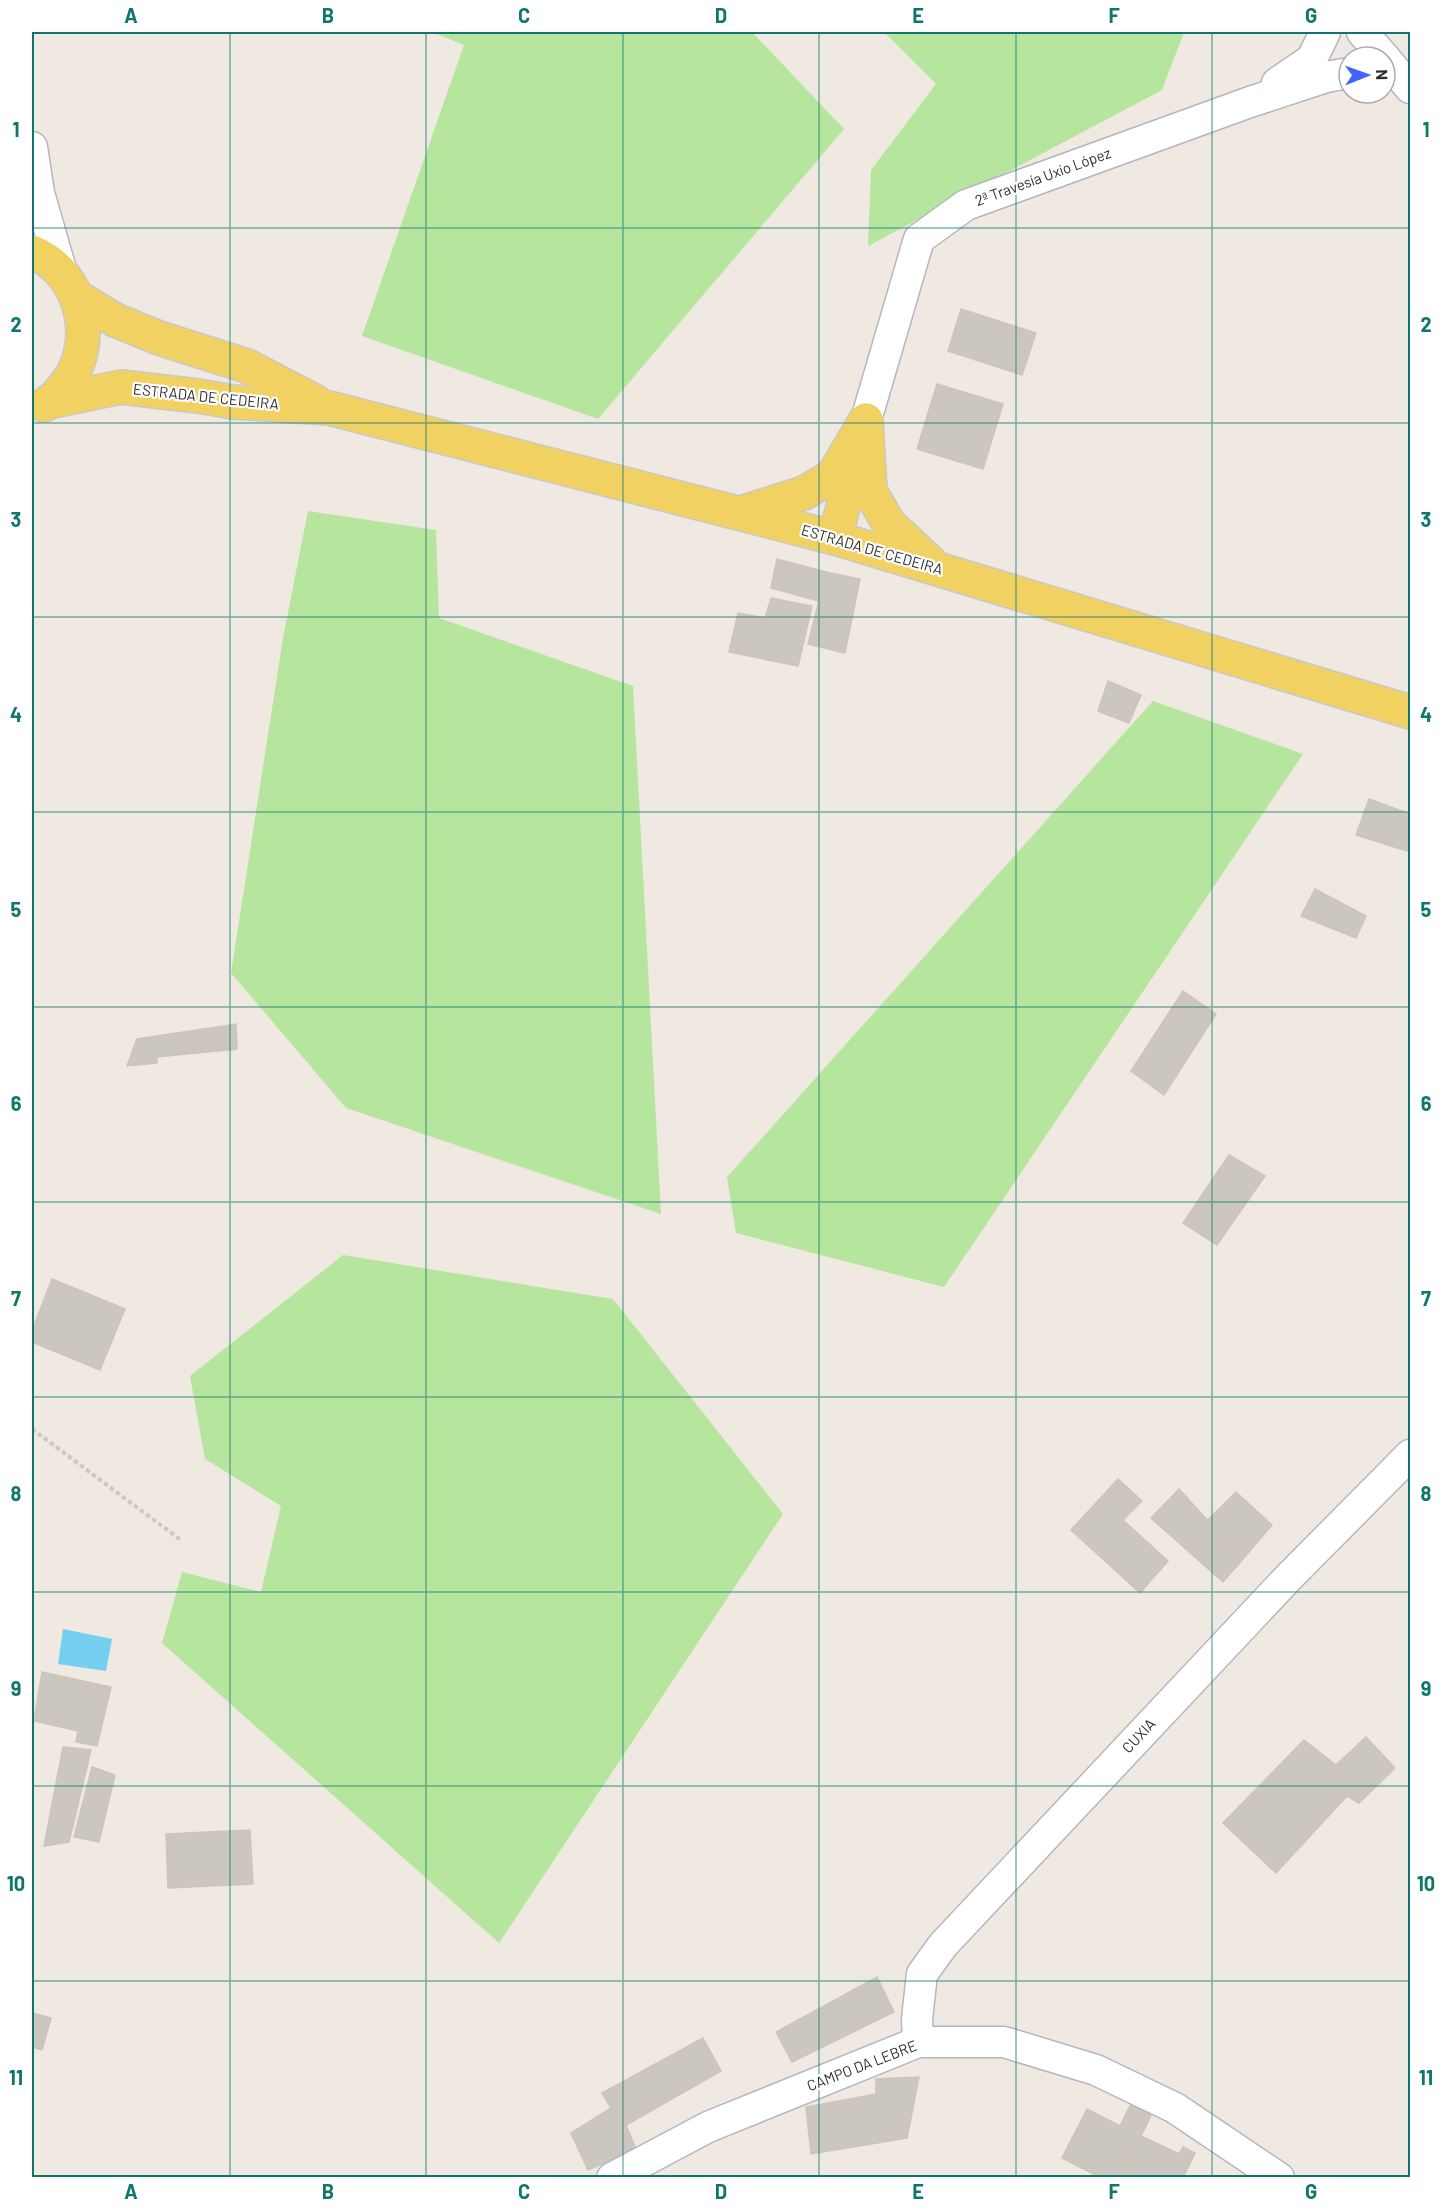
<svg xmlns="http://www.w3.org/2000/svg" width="1442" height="2209" viewBox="0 0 1442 2209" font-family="Barlow,sans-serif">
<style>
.green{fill:#b6e59e}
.water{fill:#75cff0}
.building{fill:#cbc7bf;stroke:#cbc5ba;stroke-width:1.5}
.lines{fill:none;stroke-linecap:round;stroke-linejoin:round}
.street-casing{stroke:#b4b7c1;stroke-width:33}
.primary-casing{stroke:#c9c9c9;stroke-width:36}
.path{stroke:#c9c9c9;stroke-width:4;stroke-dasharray:4.5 3;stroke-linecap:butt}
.street{stroke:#fff;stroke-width:30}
.primary{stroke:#f2d163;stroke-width:33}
.grid{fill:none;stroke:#0f766e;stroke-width:1.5;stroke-opacity:0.55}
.labels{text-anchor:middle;stroke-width:4.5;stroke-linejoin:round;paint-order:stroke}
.street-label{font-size:15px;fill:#2e2e2e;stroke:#fff}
.neatline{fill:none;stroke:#0f766e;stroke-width:2}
.grid-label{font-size:20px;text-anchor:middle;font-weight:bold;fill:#0f766e}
</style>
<rect width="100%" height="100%" fill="#efe9e1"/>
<!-- green -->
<g class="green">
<polygon points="432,32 752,32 844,129 598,419 362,336 464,45"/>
<polygon points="884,32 1184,32 1162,90 868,246 871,170 936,84"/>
<polygon points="308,511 436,530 439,618 633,686 661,1214 346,1108 231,973 283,638"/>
<polygon points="1153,701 1303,754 944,1287 736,1233 727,1177"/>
<polygon points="343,1255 613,1299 783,1514 499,1943 162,1643 182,1572 261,1592 281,1506 205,1459 190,1376"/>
</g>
<!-- water -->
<polygon class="water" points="63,1629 112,1639 106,1671 58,1664"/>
<!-- building -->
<g class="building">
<polygon points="961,309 1036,333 1022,375 948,351"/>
<polygon points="937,384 1003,404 983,469 917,449"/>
<polygon points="777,559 826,572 819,601 771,588"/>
<polygon points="826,572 860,579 845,653 808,644"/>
<polygon points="771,598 812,606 798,666 729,652 738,613 765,618"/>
<polygon points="1108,681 1141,695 1129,723 1098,711"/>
<polygon points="1369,799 1410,814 1410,852 1356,835"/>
<polygon points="1315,889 1366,916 1356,938 1301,916"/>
<polygon points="1183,991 1216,1014 1164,1095 1131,1071"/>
<polygon points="236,1024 237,1049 157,1057 157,1063 127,1066 137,1039"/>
<polygon points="1229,1155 1265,1176 1217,1245 1183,1223"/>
<polygon points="52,1279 125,1309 100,1370 32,1342 32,1331"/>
<polygon points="1118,1479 1142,1501 1123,1520 1168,1561 1140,1593 1071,1530"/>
<polygon points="1179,1489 1243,1559 1223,1582 1151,1518"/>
<polygon points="1236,1492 1272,1525 1243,1559 1208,1520"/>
<polygon points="42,1672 111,1687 97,1746 76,1742 78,1731 34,1721"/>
<polygon points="1366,1737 1395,1768 1359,1803 1347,1796 1276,1873 1223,1823 1304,1740 1336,1765"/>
<polygon points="63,1747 91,1750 69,1842 44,1846"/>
<polygon points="92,1767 115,1775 99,1842 74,1837"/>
<polygon points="250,1830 253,1884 168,1888 166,1834"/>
<polygon points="877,1977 894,2012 792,2062 776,2032"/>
<polygon points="32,2013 51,2018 42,2050 32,2047"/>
<polygon points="703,2038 721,2071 626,2125 636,2149 588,2170 571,2133 611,2108 602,2093"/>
<polygon points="919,2077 907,2138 811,2154 806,2107 876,2094 876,2079"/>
<polygon points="1134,2098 1154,2109 1121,2178 1101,2178 1062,2158 1087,2109 1120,2126"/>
<polygon points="1141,2136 1179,2154 1183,2147 1195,2153 1183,2178 1121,2178"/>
</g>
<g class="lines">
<!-- street casing -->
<g class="street-casing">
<g id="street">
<polyline points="1362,32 1384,57"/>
<polyline points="1385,58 1410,88"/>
<polyline points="1277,83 1312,59 1325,32"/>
<polyline points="32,147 39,193 62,273"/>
<polyline points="866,420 919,239 966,205 1250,102 1326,77 1349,73"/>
<polyline points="918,2042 917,2019 922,1974 943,1945 1288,1578 1410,1455"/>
<polyline points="612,2178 708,2127 918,2042 1004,2042 1096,2070 1175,2108 1279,2178"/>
</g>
</g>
<!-- primary casing -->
<g class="primary-casing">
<g id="primary">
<path d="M32,252C85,273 100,349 61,390C56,396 51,402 44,405"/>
<polyline points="77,297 115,320 159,338 247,366 316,402"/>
<polyline points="49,402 121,387 198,396 233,402 329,408 835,538 1410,712"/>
<polyline points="866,420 870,491 889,524 931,563"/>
<polyline points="741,513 804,493 833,476 866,420"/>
<polyline points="835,538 857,453"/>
</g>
</g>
<!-- path -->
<polyline class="path" points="32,1429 182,1541"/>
<!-- street -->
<use href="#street" class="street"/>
<!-- primary -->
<use href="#primary" class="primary"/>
</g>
<!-- grid -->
<path class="grid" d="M230,32V2178M426,32V2178M623,32V2178M819,32V2178M1016,32V2178M1212,32V2178M32,228H1410M32,423H1410M32,617H1410M32,812H1410M32,1007H1410M32,1202H1410M32,1397H1410M32,1592H1410M32,1786H1410M32,1981H1410"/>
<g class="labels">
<!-- street labels -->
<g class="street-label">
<text transform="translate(1043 177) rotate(-20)" y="5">2ª Travesía Uxío López</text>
<text transform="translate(206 397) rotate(6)" y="5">ESTRADA DE CEDEIRA</text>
<text transform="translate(872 550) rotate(16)" y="5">ESTRADA DE CEDEIRA</text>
<text transform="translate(1139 1736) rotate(-47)" y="5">CUXIA</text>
<text transform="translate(862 2066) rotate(-21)" y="5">CAMPO DA LEBRE</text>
</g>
</g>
<!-- border -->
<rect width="1442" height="2209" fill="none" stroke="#ffffff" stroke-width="66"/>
<!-- north arrow -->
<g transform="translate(1367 75) rotate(89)"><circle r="28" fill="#ffffff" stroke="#ababab" stroke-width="1.5"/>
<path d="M0-4.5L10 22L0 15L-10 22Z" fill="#4264fb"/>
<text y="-9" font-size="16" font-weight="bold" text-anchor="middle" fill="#2e2e2e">N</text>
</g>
<rect x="33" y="33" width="1376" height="2143" class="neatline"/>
<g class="grid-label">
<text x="131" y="23">A</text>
<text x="328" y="23">B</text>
<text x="524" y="23">C</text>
<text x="721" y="23">D</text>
<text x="918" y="23">E</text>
<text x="1114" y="23">F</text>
<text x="1311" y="23">G</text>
<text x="16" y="137">1</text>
<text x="1426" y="137">1</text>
<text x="16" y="332">2</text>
<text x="1426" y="332">2</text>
<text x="16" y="527">3</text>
<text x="1426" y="527">3</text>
<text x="16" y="722">4</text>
<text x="1426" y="722">4</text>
<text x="16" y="917">5</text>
<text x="1426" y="917">5</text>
<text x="16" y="1111">6</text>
<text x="1426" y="1111">6</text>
<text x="16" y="1306">7</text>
<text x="1426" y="1306">7</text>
<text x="16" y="1501">8</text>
<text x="1426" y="1501">8</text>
<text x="16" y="1696">9</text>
<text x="1426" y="1696">9</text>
<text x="16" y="1891">10</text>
<text x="1426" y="1891">10</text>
<text x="16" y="2085">11</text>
<text x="1426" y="2085">11</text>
<text x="131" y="2199">A</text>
<text x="328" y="2199">B</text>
<text x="524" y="2199">C</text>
<text x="721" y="2199">D</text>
<text x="918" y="2199">E</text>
<text x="1114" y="2199">F</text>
<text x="1311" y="2199">G</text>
</g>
</svg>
